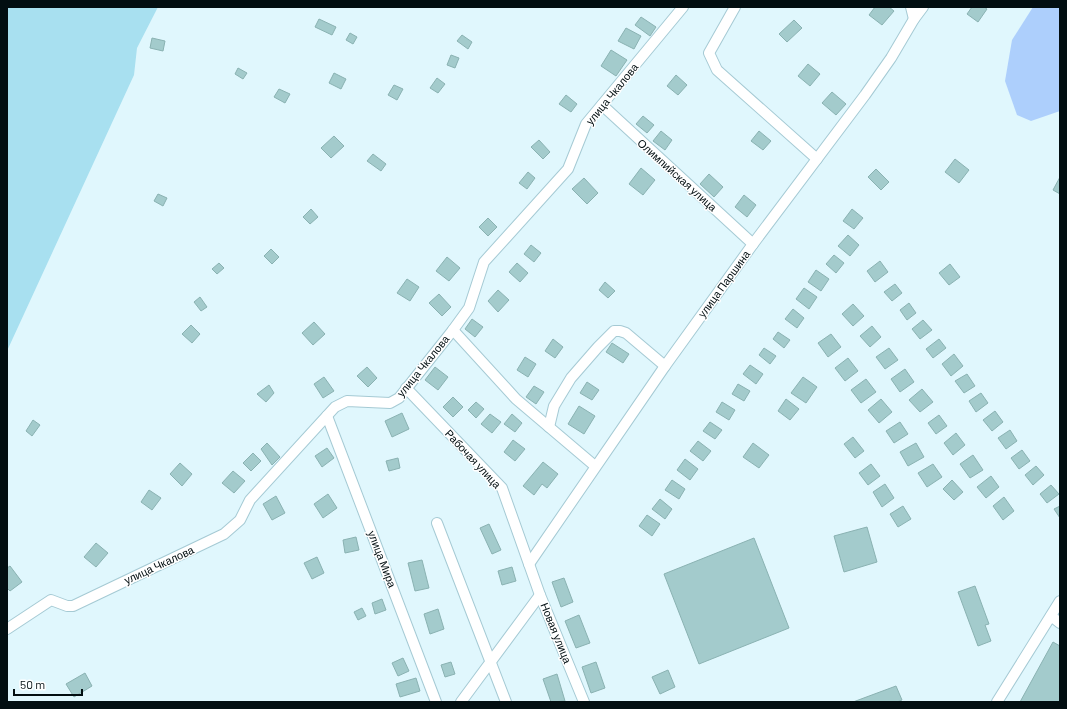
<svg xmlns="http://www.w3.org/2000/svg" width="1067" height="709" viewBox="0 0 1067 709" font-family="Barlow,sans-serif">
<style>
.green{fill:#a8e0f0}
.water{fill:#adcffc}
.building{fill:#a3cbcc;stroke:#8ab2b2}
.lines{fill:none;stroke-linecap:round;stroke-linejoin:round}
.street-casing{stroke:#a5cad4;stroke-width:12}
.street{stroke:#fff;stroke-width:10}
.labels{text-anchor:middle;stroke-width:3;stroke-linejoin:round;paint-order:stroke}
.street-label{font-size:11px;fill:#020e11;stroke:#fff}
</style>
<rect width="100%" height="100%" fill="#e0f7fd"/>
<!-- green -->
<polygon class="green" points="7,7 158,7 137,48 134,75 7,351"/>
<!-- water -->
<polygon class="water" points="1033,7 1060,7 1060,111 1031,121 1017,115 1005,81 1012,40"/>
<!-- building -->
<g class="building">
<polygon points="875,7 889,7 894,11 882,25 869,15"/>
<polygon points="972,7 984,7 987,9 978,22 967,14"/>
<polygon points="641,17 656,27 650,36 635,25"/>
<polygon points="319,19 336,27 332,35 315,27"/>
<polygon points="794,20 802,28 787,42 779,34"/>
<polygon points="626,28 641,36 634,49 618,41"/>
<polygon points="350,33 357,37 353,44 346,40"/>
<polygon points="462,35 472,42 468,49 457,41"/>
<polygon points="152,38 165,41 163,51 150,48"/>
<polygon points="611,50 627,60 616,76 601,66"/>
<polygon points="451,55 459,58 455,68 447,65"/>
<polygon points="808,64 820,74 810,86 798,76"/>
<polygon points="238,68 247,73 243,79 235,74"/>
<polygon points="334,73 346,79 341,89 329,83"/>
<polygon points="676,75 687,85 678,95 667,86"/>
<polygon points="437,78 445,84 438,93 430,88"/>
<polygon points="394,85 403,89 397,100 388,95"/>
<polygon points="279,89 290,94 285,103 274,97"/>
<polygon points="832,92 846,104 836,115 822,103"/>
<polygon points="566,95 577,104 571,112 559,104"/>
<polygon points="643,116 654,125 647,133 636,124"/>
<polygon points="661,131 672,140 665,150 653,141"/>
<polygon points="759,131 771,141 763,150 751,141"/>
<polygon points="334,136 344,146 331,158 321,148"/>
<polygon points="539,140 550,152 543,159 531,147"/>
<polygon points="373,154 386,164 381,171 367,161"/>
<polygon points="955,159 969,170 959,183 945,172"/>
<polygon points="641,168 655,180 643,195 629,184"/>
<polygon points="876,169 889,182 881,190 868,177"/>
<polygon points="528,172 535,178 527,189 519,183"/>
<polygon points="709,174 723,187 714,197 700,184"/>
<polygon points="1060,177 1060,194 1053,190"/>
<polygon points="584,178 598,193 587,204 572,189"/>
<polygon points="158,194 167,198 163,206 154,201"/>
<polygon points="744,195 756,205 747,217 735,207"/>
<polygon points="311,209 318,217 310,224 303,217"/>
<polygon points="852,209 863,218 854,229 843,221"/>
<polygon points="488,218 497,227 488,236 479,227"/>
<polygon points="848,235 859,245 850,256 838,246"/>
<polygon points="531,245 541,253 534,262 524,254"/>
<polygon points="271,249 279,257 272,264 264,256"/>
<polygon points="834,255 844,263 836,273 826,264"/>
<polygon points="447,257 460,268 449,281 436,271"/>
<polygon points="880,261 888,272 875,282 867,271"/>
<polygon points="219,263 224,268 217,274 212,269"/>
<polygon points="517,263 528,273 520,282 509,272"/>
<polygon points="950,264 960,277 949,285 939,273"/>
<polygon points="816,270 829,279 821,291 808,282"/>
<polygon points="407,279 419,287 410,301 397,293"/>
<polygon points="605,282 615,291 608,298 599,290"/>
<polygon points="895,284 902,293 892,301 884,292"/>
<polygon points="804,288 817,297 809,309 796,299"/>
<polygon points="498,290 509,300 498,312 488,301"/>
<polygon points="439,294 451,307 442,316 429,303"/>
<polygon points="200,297 207,307 201,311 194,302"/>
<polygon points="909,303 916,313 907,320 900,310"/>
<polygon points="853,304 864,316 853,326 842,314"/>
<polygon points="793,309 804,318 797,328 785,319"/>
<polygon points="472,319 483,327 475,337 465,329"/>
<polygon points="923,320 932,330 920,339 912,329"/>
<polygon points="314,322 325,334 313,345 302,333"/>
<polygon points="191,325 200,334 192,343 182,334"/>
<polygon points="872,326 881,337 870,347 860,336"/>
<polygon points="778,332 790,340 784,348 773,339"/>
<polygon points="831,334 841,347 828,357 818,343"/>
<polygon points="553,339 563,347 555,358 545,351"/>
<polygon points="939,339 946,348 933,358 926,349"/>
<polygon points="612,343 629,354 623,363 606,352"/>
<polygon points="764,348 776,356 770,364 759,355"/>
<polygon points="889,348 898,360 885,369 876,357"/>
<polygon points="954,354 963,366 951,376 942,364"/>
<polygon points="525,357 536,364 528,377 517,370"/>
<polygon points="848,358 858,371 845,381 835,368"/>
<polygon points="750,365 763,374 756,384 743,374"/>
<polygon points="367,367 377,378 368,387 357,376"/>
<polygon points="435,367 448,377 438,390 425,380"/>
<polygon points="905,369 914,382 900,392 891,379"/>
<polygon points="967,374 975,386 964,393 955,381"/>
<polygon points="324,377 334,391 323,398 314,384"/>
<polygon points="803,377 817,387 806,403 791,393"/>
<polygon points="866,379 876,392 861,403 851,390"/>
<polygon points="587,382 599,390 592,400 580,393"/>
<polygon points="738,384 750,391 744,401 732,394"/>
<polygon points="269,385 274,393 266,402 257,394"/>
<polygon points="534,386 544,392 536,404 526,397"/>
<polygon points="922,389 933,402 920,412 909,400"/>
<polygon points="981,393 988,403 976,412 969,401"/>
<polygon points="453,397 463,407 453,417 443,407"/>
<polygon points="786,399 799,409 790,420 778,411"/>
<polygon points="881,399 892,412 879,423 868,410"/>
<polygon points="476,402 484,409 476,418 468,410"/>
<polygon points="722,402 735,410 729,420 716,412"/>
<polygon points="579,406 595,416 584,434 568,424"/>
<polygon points="995,411 1003,422 992,431 983,420"/>
<polygon points="402,413 409,429 392,437 385,421"/>
<polygon points="490,414 501,422 492,433 481,424"/>
<polygon points="512,414 522,423 515,432 504,424"/>
<polygon points="939,415 947,426 936,434 928,423"/>
<polygon points="33,420 40,425 32,436 26,431"/>
<polygon points="710,422 722,430 715,439 703,431"/>
<polygon points="900,422 908,434 894,443 886,431"/>
<polygon points="1010,430 1017,441 1006,449 998,438"/>
<polygon points="956,433 965,445 953,455 944,443"/>
<polygon points="853,437 864,451 855,458 844,444"/>
<polygon points="513,440 525,449 515,461 504,452"/>
<polygon points="698,441 711,451 703,461 690,451"/>
<polygon points="267,443 280,457 272,465 261,449"/>
<polygon points="753,443 769,455 759,468 743,457"/>
<polygon points="916,443 924,457 908,466 900,452"/>
<polygon points="327,448 334,458 322,467 315,456"/>
<polygon points="1022,450 1030,461 1019,469 1011,458"/>
<polygon points="253,453 261,461 251,471 243,463"/>
<polygon points="973,455 983,470 970,478 960,464"/>
<polygon points="398,458 400,468 389,471 386,461"/>
<polygon points="685,459 698,469 690,480 677,470"/>
<polygon points="543,462 558,474 547,488 542,484 534,495 523,486"/>
<polygon points="180,463 192,474 182,486 170,474"/>
<polygon points="871,464 880,476 868,485 859,473"/>
<polygon points="933,464 942,477 927,487 918,473"/>
<polygon points="1036,466 1044,475 1033,485 1025,475"/>
<polygon points="233,471 245,481 234,493 222,483"/>
<polygon points="991,476 999,487 986,498 977,487"/>
<polygon points="672,480 685,489 679,499 665,490"/>
<polygon points="952,480 963,492 954,500 943,489"/>
<polygon points="885,484 894,498 882,507 873,492"/>
<polygon points="1051,485 1059,494 1047,503 1040,494"/>
<polygon points="149,490 161,498 152,510 141,502"/>
<polygon points="328,494 337,508 323,518 314,504"/>
<polygon points="276,496 285,513 272,520 263,504"/>
<polygon points="1004,497 1014,511 1003,520 993,506"/>
<polygon points="660,499 672,509 665,519 652,509"/>
<polygon points="903,506 911,519 898,527 890,514"/>
<polygon points="1060,506 1060,518 1054,509"/>
<polygon points="647,515 660,524 652,536 639,526"/>
<polygon points="489,524 501,550 492,554 480,528"/>
<polygon points="867,527 877,562 844,572 834,536"/>
<polygon points="356,537 359,550 345,553 343,540"/>
<polygon points="754,538 789,628 699,664 664,574"/>
<polygon points="96,543 108,553 96,567 84,557"/>
<polygon points="317,557 324,573 312,579 304,563"/>
<polygon points="422,560 429,588 415,591 408,563"/>
<polygon points="10,566 22,582 10,591 7,588 7,568"/>
<polygon points="512,567 516,581 502,585 498,571"/>
<polygon points="564,578 573,602 561,607 552,582"/>
<polygon points="975,586 989,624 985,625 991,641 978,646 958,592"/>
<polygon points="382,599 386,610 375,614 372,603"/>
<polygon points="362,608 366,616 358,620 354,612"/>
<polygon points="438,609 444,629 430,634 424,614"/>
<polygon points="579,615 590,643 576,648 565,621"/>
<polygon points="1053,642 1060,646 1060,702 1020,702"/>
<polygon points="403,658 409,671 398,676 392,663"/>
<polygon points="451,662 455,674 445,677 441,665"/>
<polygon points="596,662 605,688 591,693 582,667"/>
<polygon points="668,670 675,687 660,694 652,677"/>
<polygon points="85,673 92,686 74,697 66,684"/>
<polygon points="557,674 565,701 551,702 543,679"/>
<polygon points="416,678 420,691 400,697 396,684"/>
<polygon points="896,686 902,700 897,702 853,702"/>
</g>
<g class="lines">
<!-- street casing -->
<g class="street-casing">
<g id="street">
<polyline points="735,7 709,53 717,70 817,159"/>
<polyline points="911,7 914,19"/>
<polyline points="602,105 753,244"/>
<polyline points="453,330 516,399 595,466"/>
<polyline points="406,388 502,488 540,595 584,702"/>
<polyline points="327,416 436,702"/>
<polyline points="549,427 554,406 571,378 598,347 614,331 620,331 626,333 665,366"/>
<polyline points="437,523 506,702"/>
<polyline points="529,564 665,366 753,244 865,95 891,58 914,19 923,7"/>
<polyline points="1051,616 1060,623"/>
<polyline points="7,629 51,600 67,606 73,606 224,534 240,520 250,500 335,407 347,401 390,403 399,398 453,330 469,308 484,262 568,169 586,124 683,7"/>
<polyline points="461,702 540,595"/>
<polyline points="997,702 1060,601"/>
</g>
</g>
<!-- street -->
<use href="#street" class="street"/>
</g>
<g class="labels">
<!-- street labels -->
<g class="street-label">
<text transform="translate(612 94) rotate(-51)" y="4">улица Чкалова</text>
<text transform="translate(677 175) rotate(42)" y="4">Олимпийская улица</text>
<text transform="translate(724 284) rotate(-54)" y="4">улица Паршина</text>
<text transform="translate(423 366) rotate(-51)" y="4">улица Чкалова</text>
<text transform="translate(473 459) rotate(47)" y="4">Рабочая улица</text>
<text transform="translate(382 559) rotate(69)" y="4">улица Мира</text>
<text transform="translate(159 565) rotate(-25)" y="4">улица Чкалова</text>
<text transform="translate(556 633) rotate(68)" y="4">Новая улица</text>
</g>
</g>
<!-- border -->
<rect width="1067" height="709" fill="none" stroke="#020e11" stroke-width="16"/>
<!-- scale -->
<path d="M14 689v6h68v-6" fill="none" stroke="#020e11" stroke-width="2"/>
<text x="20" y="689" font-size="12" fill="#020e11" stroke="#ffffff" stroke-width="3" paint-order="stroke">50 m</text>
</svg>
